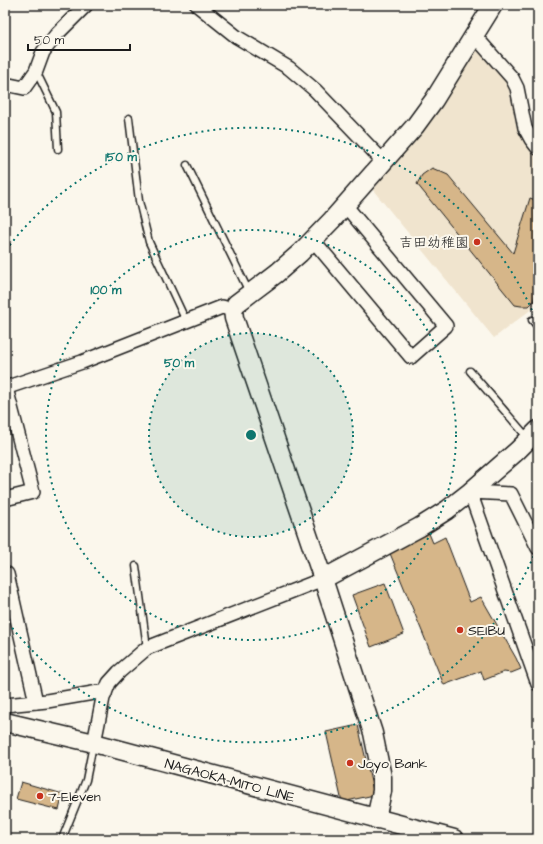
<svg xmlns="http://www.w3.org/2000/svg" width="543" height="844" viewBox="0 0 543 844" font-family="'Architects Daughter','Klee One',sans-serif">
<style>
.built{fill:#f0e4ce}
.building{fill:#d6b689;stroke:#1c1c1c}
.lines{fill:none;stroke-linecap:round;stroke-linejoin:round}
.lane-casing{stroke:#1c1c1c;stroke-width:9}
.street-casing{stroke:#1c1c1c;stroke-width:16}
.secondary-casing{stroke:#1c1c1c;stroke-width:21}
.lane{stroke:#fbf7ec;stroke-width:6}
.street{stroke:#fbf7ec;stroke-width:13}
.secondary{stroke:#fbf7ec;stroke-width:18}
.ring{fill:none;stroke:#0f766e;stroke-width:2;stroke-dasharray:2 4}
.poi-dot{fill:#c8321e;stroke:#fbf7ec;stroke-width:1.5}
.labels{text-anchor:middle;stroke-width:4;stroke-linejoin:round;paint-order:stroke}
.poi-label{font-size:14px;fill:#1c1c1c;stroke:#fbf7ec;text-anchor:start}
.street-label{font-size:14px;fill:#1c1c1c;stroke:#fbf7ec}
.centre{fill:#0f766e;stroke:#fbf7ec;stroke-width:2}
.ring-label{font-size:12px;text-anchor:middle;font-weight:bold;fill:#0f766e;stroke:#fbf7ec;stroke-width:4;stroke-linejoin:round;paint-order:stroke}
</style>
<rect width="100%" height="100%" fill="#fbf7ec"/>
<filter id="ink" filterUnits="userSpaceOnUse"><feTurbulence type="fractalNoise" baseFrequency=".025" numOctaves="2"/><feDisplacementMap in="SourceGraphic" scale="8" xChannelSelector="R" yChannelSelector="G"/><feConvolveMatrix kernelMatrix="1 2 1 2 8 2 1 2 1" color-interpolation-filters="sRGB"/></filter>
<g filter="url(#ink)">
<!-- built -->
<polygon class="built" points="474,45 508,84 517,128 538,156 538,293 533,308 494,338 373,190 417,131"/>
<!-- building -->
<g class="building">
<polygon points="432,168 448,175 513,253 530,198 538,201 538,286 533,302 529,306 521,306 515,305 417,184 422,175"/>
<polygon points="428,531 433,543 445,537 470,602 481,597 516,658 521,669 511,673 504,672 484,680 481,671 444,685 389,551"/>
<polygon points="385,583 404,634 371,647 352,595"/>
<polygon points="358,725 374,795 342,802 326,732"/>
<polygon points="21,782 63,794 59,810 16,799"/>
</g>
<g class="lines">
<!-- lane casing -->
<g class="lane-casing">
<g id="lane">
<polyline points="36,71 56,112 58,149"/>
<polyline points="129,118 139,201 149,242 186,321"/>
<polyline points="187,165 249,292"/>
<polyline points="532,320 538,327"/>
<polyline points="470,371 528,438"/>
<polyline points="136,566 147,648"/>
<polyline points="62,839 86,780 93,745"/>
</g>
</g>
<!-- street casing -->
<g class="street-casing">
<g id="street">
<polyline points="197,5 237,37 289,68 315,90 384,162"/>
<polyline points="474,35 512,78 517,88 525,128 531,139 538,148"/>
<polyline points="5,84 24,88 36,71 43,52 56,35 86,5"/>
<polyline points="313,240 411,357 446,326 345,205"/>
<polyline points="5,388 82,362 222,307 233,310"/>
<polyline points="5,499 33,492 6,388"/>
<polyline points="538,548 511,494 470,492 538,684"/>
<polyline points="7,574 36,702"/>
<polyline points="5,705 47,701 99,692 105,694"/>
<polyline points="94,743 103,698 109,683 119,672 147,648 323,579"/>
</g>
</g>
<!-- secondary casing -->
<g class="secondary-casing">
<g id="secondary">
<polyline points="323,579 420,527 447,510 470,492 517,451 538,430"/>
<polyline points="5,722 94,743 454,839"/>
<polyline points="376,819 382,791 382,777 373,733 323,579 234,318 233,310 236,304 277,273 300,253 332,220 415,126 434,100 493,5"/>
</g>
</g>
<!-- lane -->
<use href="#lane" class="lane"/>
<!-- street -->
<use href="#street" class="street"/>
<!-- secondary -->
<use href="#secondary" class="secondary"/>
</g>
</g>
<!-- distance rings -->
<circle cx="251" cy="435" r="102" fill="#0f766e" fill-opacity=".12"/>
<g class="ring">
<circle cx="251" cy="435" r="102"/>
<circle cx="251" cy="435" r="205"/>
<path d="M538 545A307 307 0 0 1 6 620M6 250A307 307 0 0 1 538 325"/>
</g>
<!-- markers -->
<g class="poi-dot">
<circle cx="477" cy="242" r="4"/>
<circle cx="460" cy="630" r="4"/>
<circle cx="350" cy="763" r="4"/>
<circle cx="40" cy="796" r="4"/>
</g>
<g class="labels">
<!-- poi labels -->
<g class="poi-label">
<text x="469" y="247" text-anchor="end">吉田幼稚園</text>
<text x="468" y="635">SEIBU</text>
<text x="358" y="768">Joyo Bank</text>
<text x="48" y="801">7-Eleven</text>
</g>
<!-- street labels -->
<g class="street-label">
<text transform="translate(230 780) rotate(15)" y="5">NAGAOKA-MITO LINE</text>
</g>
</g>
<circle cx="251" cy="435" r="6" class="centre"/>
<g class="ring-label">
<text x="121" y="161">150 m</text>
<text x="106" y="294">100 m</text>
<text x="179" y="367">50 m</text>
</g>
<!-- margin -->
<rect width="543" height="844" fill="none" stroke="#fbf7ec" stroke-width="20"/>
<rect x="10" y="10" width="523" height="824" fill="none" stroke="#1c1c1c" stroke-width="1.5" filter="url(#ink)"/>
<!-- scale -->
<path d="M28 44v6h102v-6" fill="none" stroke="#1c1c1c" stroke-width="2"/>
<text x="34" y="44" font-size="12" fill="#1c1c1c" stroke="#fbf7ec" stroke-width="3" paint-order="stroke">50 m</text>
</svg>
